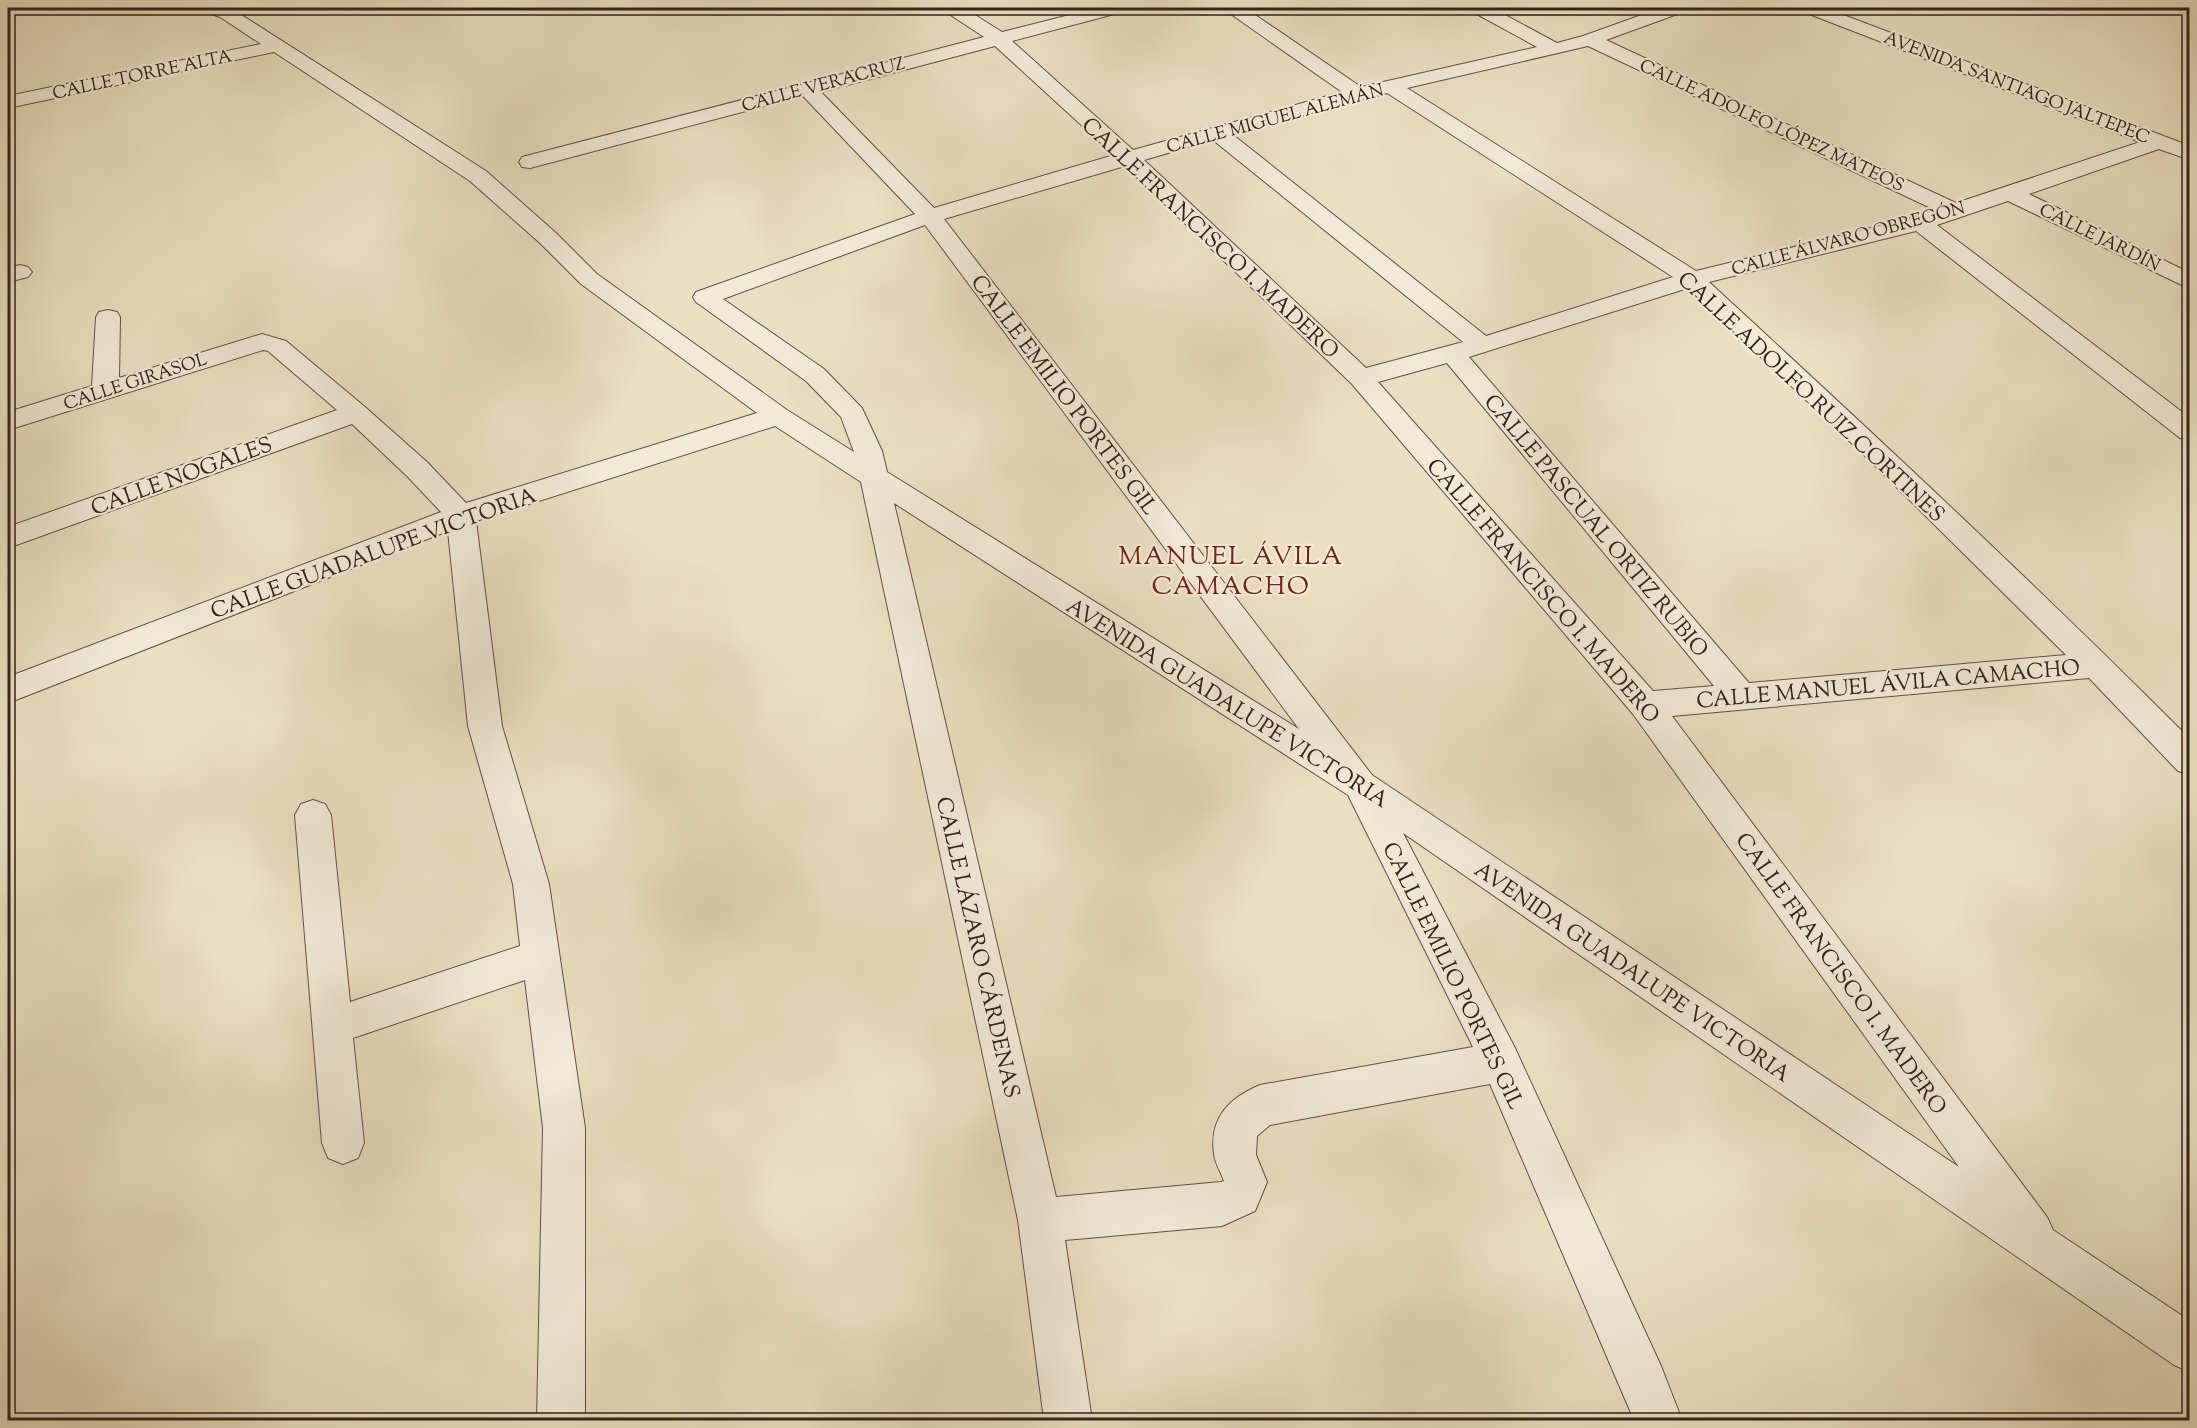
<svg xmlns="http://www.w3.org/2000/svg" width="2197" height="1428" viewBox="0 0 2197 1428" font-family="'Sorts Mill Goudy',serif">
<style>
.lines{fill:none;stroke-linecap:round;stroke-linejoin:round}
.minor-casing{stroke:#625144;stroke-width:2}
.minor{fill:#f1ead7;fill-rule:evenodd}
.labels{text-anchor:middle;stroke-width:4.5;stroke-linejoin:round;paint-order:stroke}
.far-street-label{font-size:18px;fill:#34221a;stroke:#f1ead7}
.street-label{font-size:22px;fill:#34221a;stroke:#f1ead7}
.quarter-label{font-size:26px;letter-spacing:1.5px;fill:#7a1f14;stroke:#f1ead7}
</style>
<rect width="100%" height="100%" fill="#eadfc2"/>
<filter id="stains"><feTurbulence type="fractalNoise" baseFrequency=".00333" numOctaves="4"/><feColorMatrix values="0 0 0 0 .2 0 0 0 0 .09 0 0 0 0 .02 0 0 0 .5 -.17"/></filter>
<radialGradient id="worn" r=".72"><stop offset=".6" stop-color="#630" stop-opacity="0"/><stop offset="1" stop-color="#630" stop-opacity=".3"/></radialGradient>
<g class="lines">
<!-- minor casing -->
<g class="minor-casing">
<g id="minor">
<path d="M202,8L232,9L486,171L556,233L597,274L787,410L854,452L841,417L806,381L696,302L693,297L696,292L915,214L803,96L530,168L522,167L519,162L522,157L984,37L946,12L943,8H964L1002,32L1097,8H1125L1122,12L1012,41L1133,150L1342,92L1228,12L1225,8H1245L1361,87L1537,47L1473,12L1470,8H1492L1557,43L1583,36L1661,8H1686L1683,12L1606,40L1956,203L2140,142L1804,12L1801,8H1825L2190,146V160L2159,149L2029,194L2190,273V289L2008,201L1937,225L2190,418V441L2180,438L1916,231L1709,282C1872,432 2033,582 2190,739V775L2178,771L2089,678L1672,716L2047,1217L2053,1230L2190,1321V1372L2174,1365L1403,833L1515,1048L1661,1366L1682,1420H1634L1490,1084L1270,1125L1257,1136L1256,1155L1267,1182L1255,1211L1222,1226L1065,1240L1092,1420H1044L1018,1220L861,482L775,426L476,521L502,726L549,884L585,1128V1420H537L543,1128L525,980L353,1038L364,1143L358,1158L343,1164L328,1158L322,1143L295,815L301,804L313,800L325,804L331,815L350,1002L520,946L513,884L468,726L448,531L8,703V677L441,512L407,476L352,424L8,548V527L337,410L268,351L263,350L8,430V412L92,386L96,317L99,312L108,310L117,312L120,317L119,378L262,334L286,341L365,407L427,462L466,503L757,413L581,284L540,243L470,181L274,52L8,108V96L261,44L220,17L205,12ZM995,46L1114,155L934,208L821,92ZM1588,46L1935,210L1912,218L1696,271L1407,88ZM1387,93L1673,277L1486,336L1232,134ZM1213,140L1463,342L1366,368L1144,160ZM1125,166L1352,384L1633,714L1959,1167L1372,775L944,219ZM925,225L1299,729L887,472L882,451L862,408L824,369L723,299ZM1688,288L1865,456L2066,655L1749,683L1469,357ZM1447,363L1714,686L1653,691L1378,382ZM894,503L1348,795L1473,1047L1260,1085C1229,1098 1209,1118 1214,1154C1215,1163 1221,1173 1224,1181L1221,1182L1056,1197Z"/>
<polygon points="20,265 28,267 32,272 28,277 8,282 8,268"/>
</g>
</g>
<!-- minor -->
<use href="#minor" class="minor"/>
</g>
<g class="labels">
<!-- far-street labels -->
<g class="far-street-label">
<text transform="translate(142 74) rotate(-12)" y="6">CALLE TORRE ALTA</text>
<text transform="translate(823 84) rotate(-15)" y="6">CALLE VERACRUZ</text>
<text transform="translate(2017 87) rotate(21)" y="6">AVENIDA SANTIAGO JALTEPEC</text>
<text transform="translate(1275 118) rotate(-15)" y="6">CALLE MIGUEL ALEMÁN</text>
<text transform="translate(1772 125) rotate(25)" y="6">CALLE ADOLFO LÓPEZ MATEOS</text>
<text transform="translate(2100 237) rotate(26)" y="6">CALLE JARDÍN</text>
<text transform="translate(1848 238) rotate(-15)" y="6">CALLE ÁLVARO OBREGÓN</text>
<text transform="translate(135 381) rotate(-18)" y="6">CALLE GIRASOL</text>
</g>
<!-- street labels -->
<g class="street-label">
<text transform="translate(1211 237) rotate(43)" y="8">CALLE FRANCISCO I. MADERO</text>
<text transform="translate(1065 394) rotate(53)" y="8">CALLE EMILIO PORTES GIL</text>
<text transform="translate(1812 396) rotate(43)" y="8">CALLE ADOLFO RUIZ CORTINES</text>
<text transform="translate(181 475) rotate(-20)" y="8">CALLE NOGALES</text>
<text transform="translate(1597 525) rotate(50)" y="8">CALLE PASCUAL ORTIZ RUBIO</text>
<text transform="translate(373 552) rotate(-20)" y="8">CALLE GUADALUPE VICTORIA</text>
<text transform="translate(1544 590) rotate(49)" y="8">CALLE FRANCISCO I. MADERO</text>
<text transform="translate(1888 683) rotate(-5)" y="8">CALLE MANUEL ÁVILA CAMACHO</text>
<text transform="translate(1228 702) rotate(32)" y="8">AVENIDA GUADALUPE VICTORIA</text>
<text transform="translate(979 947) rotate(77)" y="8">CALLE LÁZARO CÁRDENAS</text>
<text transform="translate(1633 971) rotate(34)" y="8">AVENIDA GUADALUPE VICTORIA</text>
<text transform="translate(1842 973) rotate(54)" y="8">CALLE FRANCISCO I. MADERO</text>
<text transform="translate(1454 975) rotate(64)" y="8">CALLE EMILIO PORTES GIL</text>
</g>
<!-- quarter labels -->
<g class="quarter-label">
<text x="1231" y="564">MANUEL ÁVILA<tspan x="1231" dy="30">CAMACHO</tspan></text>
</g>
</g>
<!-- margin -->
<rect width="2197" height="1428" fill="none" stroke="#eadfc2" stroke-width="30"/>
<rect x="9" y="9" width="2179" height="1410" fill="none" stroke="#34221a" stroke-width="3"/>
<rect x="15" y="15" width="2167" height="1398" fill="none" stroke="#34221a" stroke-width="1.5"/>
<rect width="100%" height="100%" filter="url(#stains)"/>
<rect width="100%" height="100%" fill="url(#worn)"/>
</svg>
